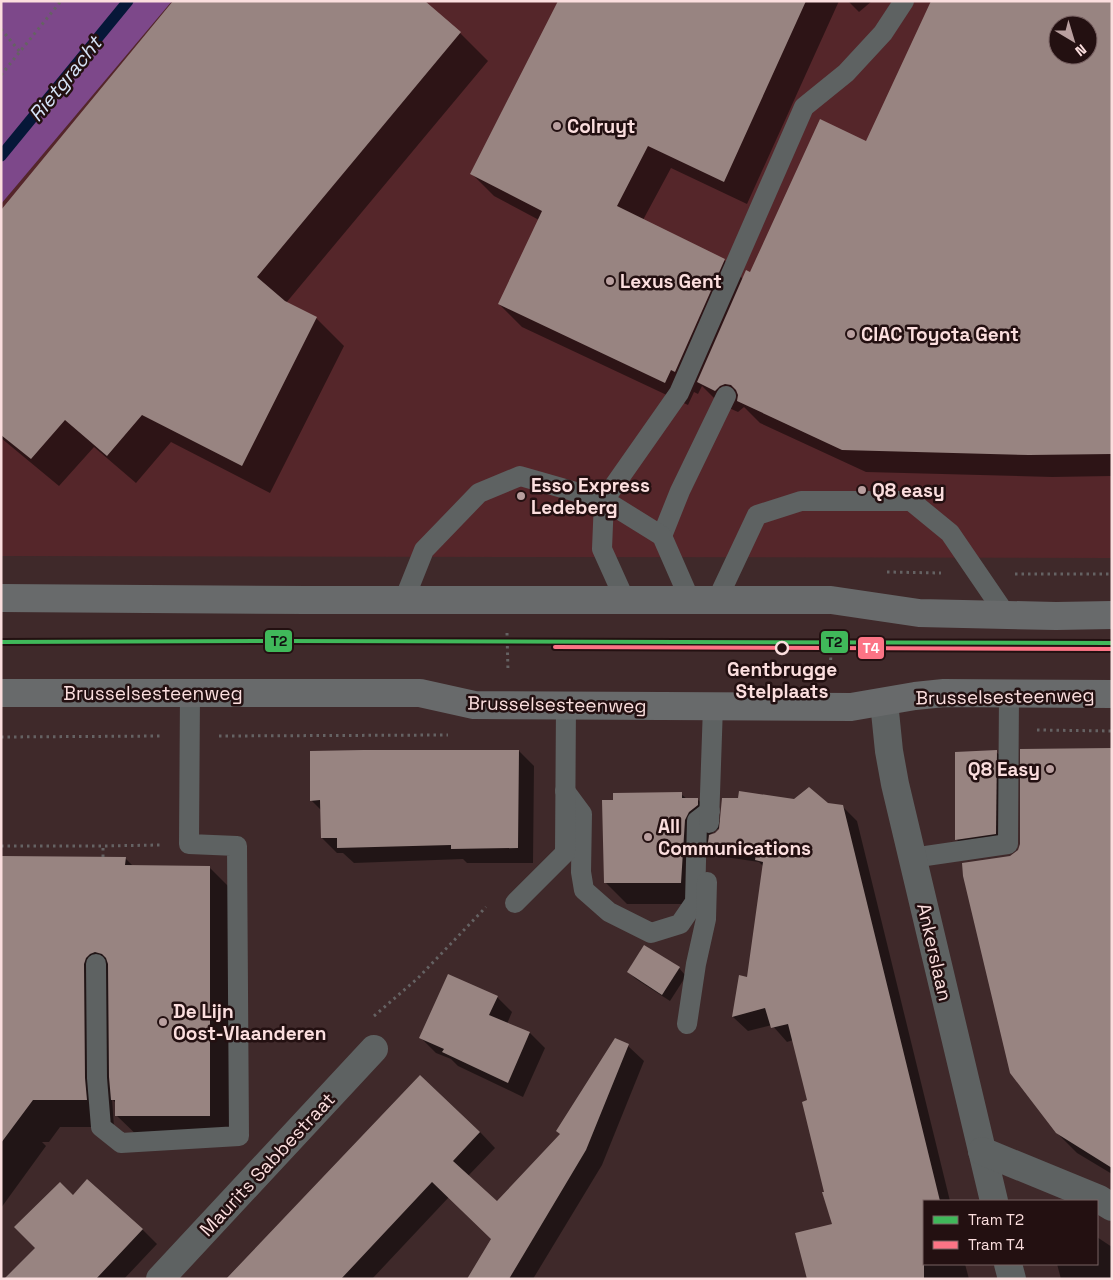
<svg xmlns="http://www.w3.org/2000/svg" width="1113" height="1280" viewBox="0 0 1113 1280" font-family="'Space Grotesk',sans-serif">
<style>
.built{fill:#55262a;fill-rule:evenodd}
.forest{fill:#7d488a}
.shadow{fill:#0007;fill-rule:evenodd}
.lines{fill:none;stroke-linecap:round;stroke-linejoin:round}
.stream{stroke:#061738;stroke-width:11}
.building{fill:#988481;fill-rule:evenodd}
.path{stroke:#656263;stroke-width:3;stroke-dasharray:2.5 4;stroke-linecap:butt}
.lane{stroke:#5e6262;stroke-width:20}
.street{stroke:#5e6262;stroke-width:28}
.primary{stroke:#686a6b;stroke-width:28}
.tram-1-casing{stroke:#231011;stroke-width:8}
.tram-2-casing{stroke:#231011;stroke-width:8}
.tram-1{stroke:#40b85a;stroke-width:4}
.tram-2{stroke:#fc7485;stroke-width:4}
.poi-dot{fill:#b99f9f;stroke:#231011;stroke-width:2}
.stop-dot{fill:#231011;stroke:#fbdede;stroke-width:2.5}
.labels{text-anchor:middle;stroke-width:5;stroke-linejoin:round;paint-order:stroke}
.poi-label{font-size:19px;font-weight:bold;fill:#fbdede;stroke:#231011;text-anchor:start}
.stop-label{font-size:19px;font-weight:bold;fill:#fbdede;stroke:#231011}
.street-label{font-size:19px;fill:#fbdede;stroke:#231011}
.water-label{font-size:20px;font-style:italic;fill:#d5e3f7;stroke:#231011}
.line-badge{stroke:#231011;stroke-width:2}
.badge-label{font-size:14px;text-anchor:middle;font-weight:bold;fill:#fff}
.pale-badge-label{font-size:14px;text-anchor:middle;font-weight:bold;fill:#111}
</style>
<rect width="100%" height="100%" fill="#3f292a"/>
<!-- built -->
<path class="built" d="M172,1H1112V558L1,556V204ZM1058,25H1088V55H1058Z"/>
<!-- forest -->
<polygon class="forest" points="1,1 172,1 1,204"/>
<!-- shadow -->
<g class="shadow">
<polygon points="424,1 460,33 488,61 286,303 316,318 344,346 270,493 171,442 136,483 94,447 59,486 1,438 1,212"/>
<path d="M560,1H839L747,204L671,168L643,220L724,260L743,279L751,273L867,143L932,1H1112V476L1052,477L866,472L760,423L744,407L738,412L720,404L702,386L698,394L694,392L688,405L522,327L499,304L539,220L494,196L471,173ZM1058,25H1088V55H1058Z"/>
<polygon points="848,1 872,1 859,12"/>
<polygon points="519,751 534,766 533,863 467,863 463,859 354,863 343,853 337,853 322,838 321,810 311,800"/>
<polygon points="1112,751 1112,1174 1077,1153 1056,1132 1010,857 1019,851"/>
<polygon points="996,752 1004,759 1003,841 963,846 956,839"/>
<polygon points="681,794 687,799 697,799 720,821 719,828 708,836 827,804 842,806 857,821 950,1201 924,1201 924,1264 965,1264 969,1279 808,1279 834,1224 826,1192 809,1101 793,1040 787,1042 772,1025 748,1031 733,1017 748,978 763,866 759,862 725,857 710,842 710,837 707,843 702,904 627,904 605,882"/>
<polygon points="1,857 125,858 133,866 209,867 237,895 237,1143 144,1142 116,1115 117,1104 112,1099 114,1127 60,1127 49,1142 42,1142 46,1146 1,1208"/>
<polygon points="679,968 686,976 670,1001 636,979 628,972"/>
<polygon points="497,997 512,1012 507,1024 530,1033 545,1048 523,1097 458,1066 451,1059 436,1053 421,1038"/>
<polygon points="628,1046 644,1061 602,1165 533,1279 468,1279 492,1239 449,1197 372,1279 228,1279 480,1132 495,1148 468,1176 497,1202 561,1135"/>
<polygon points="73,1197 142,1229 157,1244 124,1279 6,1279 36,1248"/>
<polygon points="1097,1237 1112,1247 1112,1279 1061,1279 1057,1264 1097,1264"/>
</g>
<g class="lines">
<!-- stream -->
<polyline class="stream" points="1,156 128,1"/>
</g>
<!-- building -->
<g class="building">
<polygon points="173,1 425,1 461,32 257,277 285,301 317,317 242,466 142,415 107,456 65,420 31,459 1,435 1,210"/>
<polygon points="558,1 806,1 724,182 648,146 617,206 725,259 675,372 671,370 665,383 498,304 542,211 470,174"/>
<path d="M931,1H1112V454L1029,455L842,450L737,401L738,395L736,390L731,385L725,384L720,386L715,391L697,382L746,270L750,272L820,119L866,141ZM1058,25H1088V55H1058Z"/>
<polygon points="1112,748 1111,998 1112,1168 1056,1133 1010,1073 963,876 962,863 1010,856 1018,850 1020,844 1020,749"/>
<polygon points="363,750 519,750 518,848 451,849 451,845 337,848 337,838 321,838 320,800 310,801 310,751"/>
<polygon points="997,750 996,834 955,840 955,752"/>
<polygon points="809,787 828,803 843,805 940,1201 924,1201 924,1279 807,1279 795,1233 832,1224 822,1192 824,1192 802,1102 807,1100 788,1024 771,1028 765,1008 732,1017 739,975 747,977 763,862 755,860 757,849 708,843 709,835 715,833 719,829 722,798 738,798 739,791 794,799"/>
<polygon points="682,792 682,798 698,798 698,805 689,812 685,820 681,883 604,883 602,800 613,800 613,793"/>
<polygon points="1,856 126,857 125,865 210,866 210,1116 115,1116 115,1100 111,1100 109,1077 108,964 106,958 102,954 95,952 90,954 86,958 84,964 85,1078 87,1100 33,1100 1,1143"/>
<polygon points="644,945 680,967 662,995 627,972"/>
<polygon points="448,974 498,996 489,1015 530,1032 508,1083 442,1052 444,1049 419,1038"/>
<polygon points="615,1038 629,1044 586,1150 509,1279 467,1279 491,1239 432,1182 341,1279 226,1279 420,1075 480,1132 453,1161 497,1201 560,1134 556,1131"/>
<polygon points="87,1179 143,1229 96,1279 4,1279 35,1248 14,1227 60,1182 73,1195"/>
</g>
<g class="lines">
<!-- path -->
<g class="path">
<polyline points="1,29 20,52"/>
<polyline points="1,75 61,1"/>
<polyline points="887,572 941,573"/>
<polyline points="1015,574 1112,574"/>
<polyline points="507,633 508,671"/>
<polyline points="830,673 832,634"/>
<polyline points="1037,730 1112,731"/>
<polyline points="219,736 448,735"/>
<polyline points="1,737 161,736"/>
<polyline points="1,846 103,846"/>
<polyline points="103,857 103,846 160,845"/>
<polyline points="374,1016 418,978 486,907"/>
</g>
<!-- lane -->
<g class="lane">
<polyline points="662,536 680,491 726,396"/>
<polyline points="404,600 424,550 479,493 520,476 604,500 602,549 625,600"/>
<polyline points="690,600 662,536 604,500 679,393 804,107 846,73 883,33 904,1"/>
<polyline points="717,600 757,515 801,501 911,501 950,533 1006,615"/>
<polyline points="565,791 582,814 581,872 584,890 609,912 651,933 680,924 695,902 697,821 710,811"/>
<polyline points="709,823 713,706"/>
<polyline points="912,858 1008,844 1009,693"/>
<polyline points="515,903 565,853 566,705"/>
<polyline points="96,964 97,1078 101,1127 121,1143 239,1136 237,846 189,844 190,693"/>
<polyline points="687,1024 696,964 706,919 707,882"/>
</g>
<!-- street -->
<g class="street">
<polyline points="884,702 889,751 895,784 994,1201"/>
<polyline points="982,1151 1099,1199 1112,1207"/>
<polyline points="1008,1264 1012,1279"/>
<polyline points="160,1279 374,1049"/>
</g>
<!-- primary -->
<g class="primary">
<polyline points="1,598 307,600 831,600 919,613 1056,616 1112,615"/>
<polyline points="1,693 420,693 474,705 851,707 915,696 944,693 1112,694"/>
</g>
<!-- tram-1 casing -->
<g class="tram-1-casing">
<polyline id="tram-1" points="1,642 282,641 1112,643"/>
</g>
<!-- tram-2 casing -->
<g class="tram-2-casing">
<polyline id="tram-2" points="555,647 1112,649"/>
</g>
<!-- tram-1 -->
<use href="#tram-1" class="tram-1"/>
<!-- tram-2 -->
<use href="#tram-2" class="tram-2"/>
</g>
<!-- markers -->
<g class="poi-dot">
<circle cx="557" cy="126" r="5"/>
<circle cx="610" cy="281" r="5"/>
<circle cx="851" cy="334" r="5"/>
<circle cx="862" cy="490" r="5"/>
<circle cx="521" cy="496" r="5"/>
<circle cx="1050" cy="769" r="5"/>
<circle cx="648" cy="837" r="5"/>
<circle cx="163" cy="1022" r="5"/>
</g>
<circle class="stop-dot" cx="782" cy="648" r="6"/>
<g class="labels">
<!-- poi labels -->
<g class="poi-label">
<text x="567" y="133">Colruyt</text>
<text x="620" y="288">Lexus Gent</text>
<text x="861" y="341">CIAC Toyota Gent</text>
<text x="531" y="492">Esso Express<tspan x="531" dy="22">Ledeberg</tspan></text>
<text x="872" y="497">Q8 easy</text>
<text x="1040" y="776" text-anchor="end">Q8 Easy</text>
<text x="658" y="833">All<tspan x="658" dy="22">Communications</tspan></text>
<text x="173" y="1018">De Lijn<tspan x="173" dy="22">Oost-Vlaanderen</tspan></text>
</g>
<!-- stop labels -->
<g class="stop-label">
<text x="782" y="676">Gentbrugge<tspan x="782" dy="22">Stelplaats</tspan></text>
</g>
<!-- street labels -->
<g class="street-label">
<text x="153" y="700">Brusselsesteenweg</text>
<text transform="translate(1005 696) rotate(-1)" y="7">Brusselsesteenweg</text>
<text transform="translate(557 704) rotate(1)" y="7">Brusselsesteenweg</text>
<text transform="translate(935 952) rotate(77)" y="7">Ankerslaan</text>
<text transform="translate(267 1164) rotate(-47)" y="7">Maurits Sabbestraat</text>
</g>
<!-- water labels -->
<g class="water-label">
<text transform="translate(65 79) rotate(-51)" y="7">Rietgracht</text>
</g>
</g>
<g class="line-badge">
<rect x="264" y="629" width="29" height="24" rx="5" fill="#40b85a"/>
<rect x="820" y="630" width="29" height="24" rx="5" fill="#40b85a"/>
<rect x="857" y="636" width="28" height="24" rx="5" fill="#fc7485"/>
</g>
<g class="badge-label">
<text x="871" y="653">T4</text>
</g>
<g class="pale-badge-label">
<text x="279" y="646">T2</text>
<text x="834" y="647">T2</text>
</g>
<!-- border -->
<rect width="1113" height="1280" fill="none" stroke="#fbdede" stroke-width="5"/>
<!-- legend -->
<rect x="923" y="1200" width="175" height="65" fill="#231011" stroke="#796263"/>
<rect x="933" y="1216" width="25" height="8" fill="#40b85a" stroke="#796263"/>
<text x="968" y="1225" font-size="15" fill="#fbdede">Tram T2</text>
<rect x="933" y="1241" width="25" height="8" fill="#fc7485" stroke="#796263"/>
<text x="968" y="1250" font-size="15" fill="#fbdede">Tram T4</text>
<!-- north arrow -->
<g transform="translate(1073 40) rotate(142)"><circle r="24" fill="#231011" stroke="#796263"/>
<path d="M0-4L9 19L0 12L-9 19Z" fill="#b99f9f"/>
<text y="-8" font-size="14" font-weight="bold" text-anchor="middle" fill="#fbdede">N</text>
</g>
</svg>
